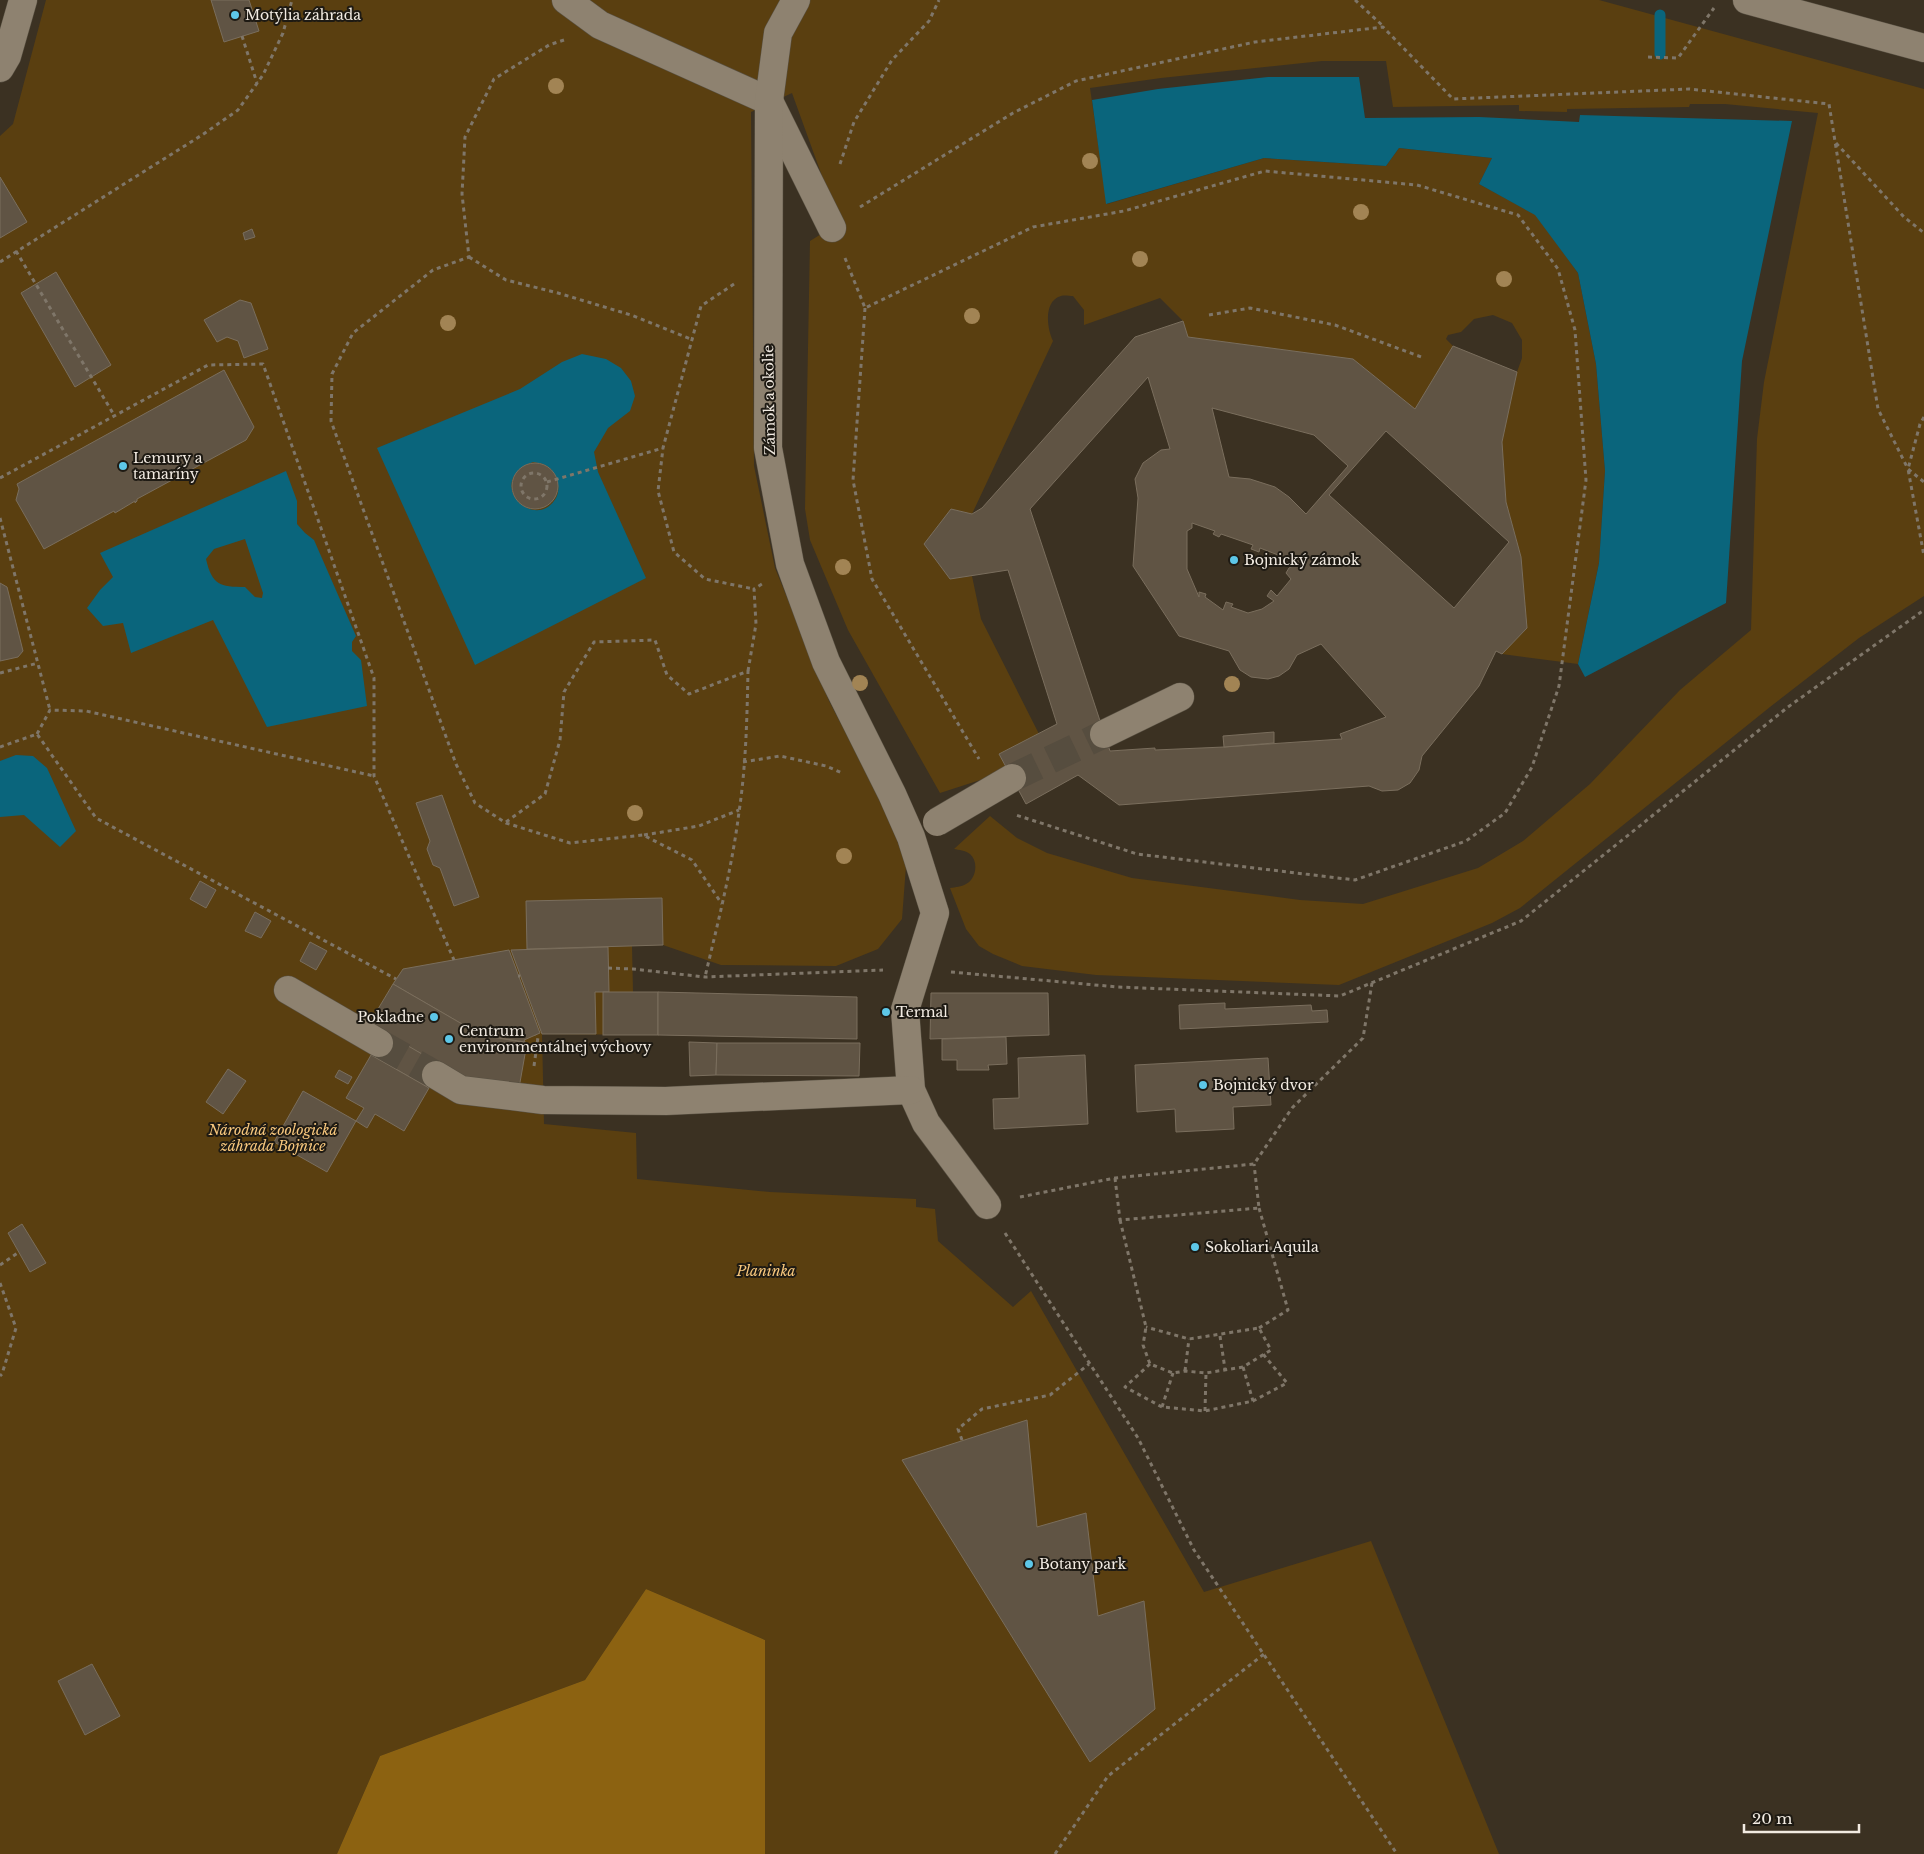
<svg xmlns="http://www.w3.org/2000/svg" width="1924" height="1854" viewBox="0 0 1924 1854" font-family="'Libre Baskerville',serif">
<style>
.green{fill:#5a3f10}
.forest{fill:#8c6211}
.water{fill:#0a657c;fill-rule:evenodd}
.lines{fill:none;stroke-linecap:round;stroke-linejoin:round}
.stream{stroke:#0a657c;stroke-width:11}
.building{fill:#605444;stroke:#7a6e5d;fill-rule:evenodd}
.minor-tunnel{stroke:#564d3f;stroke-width:28;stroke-dasharray:28 14;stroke-linecap:butt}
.minor-casing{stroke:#585042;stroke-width:29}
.path{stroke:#7f7669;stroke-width:3;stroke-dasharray:4 4;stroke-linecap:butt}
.minor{stroke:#8e8270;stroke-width:28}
.minor-bridge-casing{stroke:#585042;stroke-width:29;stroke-linecap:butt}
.minor-bridge{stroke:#8e8270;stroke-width:28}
.tree{fill:#a28454}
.poi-dot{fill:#5dc7e8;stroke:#1e1a13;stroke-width:2}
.labels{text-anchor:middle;stroke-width:4;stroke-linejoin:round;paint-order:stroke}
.poi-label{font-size:14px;fill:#f2ebe2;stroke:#1e1a13;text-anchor:start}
.street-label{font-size:14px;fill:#f2ebe2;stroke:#1e1a13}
.park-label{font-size:14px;font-style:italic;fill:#f7c77d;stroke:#1e1a13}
</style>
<rect width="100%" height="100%" fill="#3b3122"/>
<!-- green -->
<path class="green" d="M46,0H1599L1924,89V596L1859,638L1770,707L1520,908L1492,923L1339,985L1096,975L1022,966L993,954L979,946L966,929L950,888C956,887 961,887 966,884C976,879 979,862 970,854C965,850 959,850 954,849L990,816L1017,838L1047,853L1132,878L1300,900L1363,904L1478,868L1523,841L1590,784L1680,690L1751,630L1757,439L1764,382L1818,113L1725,104H1690L1689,107L1567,109V112L1519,111V105L1393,107L1386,61H1322L1161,78L1090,88L1107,204L1264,158L1386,166L1399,148L1492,158L1479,184L1536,215L1578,273L1596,364L1605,471L1599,563L1578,664L1502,654L1527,628L1521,557L1506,502L1502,442L1517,372L1522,358V340L1512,323L1493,315L1474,319L1461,332L1448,335L1446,339L1453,346L1415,409L1353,359L1188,337L1183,321L1160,298L1084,325V310L1073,296C1070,296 1064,295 1061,296C1043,301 1047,329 1053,341L972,514L951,509L924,544L950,579L972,576L981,619L1039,734L999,754L1008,771L940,793L848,630L810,540L805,509L810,241L839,223L792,93L751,112L754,466L775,568L829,701L888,814L906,866L902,919L878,949L836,966L721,965L663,945L632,946L633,992H658V1035L542,1034L544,1124L636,1133L637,1179L770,1192L916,1199V1207L935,1209L938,1241L1013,1307L1031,1291L1204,1592L1371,1541L1499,1854H765V1640L646,1589L585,1680L380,1756L337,1854H0V136L13,124Z"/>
<!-- forest -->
<polygon class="forest" points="646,1589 765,1640 765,1854 337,1854 380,1756 585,1680"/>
<!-- water -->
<g class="water">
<polygon points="1268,77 1359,77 1365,118 1479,117 1579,122 1580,115 1792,121 1742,361 1726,603 1585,677 1578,664 1599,563 1605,471 1596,364 1578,273 1535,215 1479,184 1492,158 1399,148 1386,166 1264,158 1106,204 1092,100 1158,89"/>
<path d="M582,354L606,359L621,368L631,381L635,396L630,411L608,428L594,452L598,472L646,578L475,665L377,448L520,389L562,362ZM533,462C537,463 541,463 545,465C556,470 562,487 556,498C535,534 482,481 533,462Z"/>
<path d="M286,471L297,501V524L305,533L314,540L356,636L352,642V651L361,660L367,706L267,727L213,620L131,653L123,623L103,626L87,608L100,590L113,577L100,553ZM245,539L263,593L262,598L255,597L245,587C220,587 212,585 206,559L214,549Z"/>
<polygon points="16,755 33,756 47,768 76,831 60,847 24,815 0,817 0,761"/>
</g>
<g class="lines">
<!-- stream -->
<polyline class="stream" points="1660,15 1660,54"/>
</g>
<!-- building -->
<g class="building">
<polygon points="211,0 249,0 259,31 224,42"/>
<polygon points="0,177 27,222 0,238"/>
<polygon points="252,229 255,237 245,240 243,233"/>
<polygon points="56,272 111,365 75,387 21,293"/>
<polygon points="240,300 251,303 268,349 244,358 238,341 227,337 217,342 204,320"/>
<path d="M1183,321L1188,337L1353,359L1415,409L1453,346L1517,372L1502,442L1506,502L1521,557L1527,628L1502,654L1496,651L1479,686L1422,756L1419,770L1410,783L1398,790L1382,791L1369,786L1119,805L1078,775L1026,804L999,754L1057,724L1008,570L950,579L924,544L951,509L972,514L982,508L1135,337ZM1148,377L1170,449L1161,450L1143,463L1135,479L1138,498L1133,566L1179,636L1229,651L1240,670L1251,677L1268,679L1279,676L1289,669L1297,655L1321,644L1386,717L1340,734L1342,739L1224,747L1155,750V748L1110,751L1030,509ZM1212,408L1314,435L1348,466L1306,514L1289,497L1275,487L1250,479L1229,477ZM1386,431L1509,542L1454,608L1329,495ZM1192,523L1215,531L1213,534L1219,537L1221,534L1253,545L1251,549L1259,552L1260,548L1291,560L1293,566L1289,568L1286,573L1291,579L1277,596L1271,590L1267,596L1274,601L1262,609L1248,613L1231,607L1233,604L1226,602L1223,610L1205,597L1206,594L1199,592V597L1187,569V531L1192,528Z"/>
<polygon points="224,370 254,427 246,440 137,499 137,501 135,503 135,501 115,513 114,511 44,549 16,500 19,489 17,484"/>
<circle cx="535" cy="486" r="23"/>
<polygon points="0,583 7,587 23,651 18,657 0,661"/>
<polygon points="1274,732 1274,743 1224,747 1223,736"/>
<polygon points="442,795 479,897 454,906 440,868 433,865 427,849 430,841 416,803"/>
<polygon points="200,881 216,890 206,908 190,899"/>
<polygon points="662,898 663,945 527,949 526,901"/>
<polygon points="255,912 271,921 261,938 245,931"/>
<polygon points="310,942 327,951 316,970 300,961"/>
<polygon points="608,947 609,992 595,992 596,1034 542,1034 511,950"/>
<polygon points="509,950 540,1033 524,1040 525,1042 481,1035 393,984 403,969"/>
<polygon points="393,984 481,1035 527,1043 519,1088 464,1078 369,1024"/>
<rect x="603" y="992" width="55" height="43"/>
<polygon points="658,992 857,997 857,1039 658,1035"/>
<polygon points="931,993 1048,993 1049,1035 930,1039"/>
<polygon points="1225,1003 1225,1009 1311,1005 1312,1011 1327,1010 1328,1022 1180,1029 1179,1005"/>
<polygon points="384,1032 441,1065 429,1088 371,1055"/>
<polygon points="1006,1037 1007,1064 988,1065 989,1070 957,1070 957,1060 942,1060 942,1039"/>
<polygon points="689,1042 717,1043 716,1075 690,1076"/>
<polygon points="717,1043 860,1043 859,1076 716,1075"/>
<polygon points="371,1055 429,1088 404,1131 375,1114 367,1128 356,1121 364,1108 346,1098"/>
<polygon points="1085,1055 1088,1124 994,1129 993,1099 1019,1098 1018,1058"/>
<polygon points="1268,1058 1271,1105 1233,1107 1234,1129 1176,1132 1175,1109 1137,1112 1135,1065"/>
<polygon points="228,1069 246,1081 223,1114 206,1102"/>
<polygon points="339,1070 352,1077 348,1084 335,1077"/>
<polygon points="303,1091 356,1121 327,1172 274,1142"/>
<polygon points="22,1224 46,1263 30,1272 8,1233"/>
<polygon points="1027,1420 1037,1527 1086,1513 1098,1616 1144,1601 1155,1709 1090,1762 902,1460"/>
<polygon points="92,1664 120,1716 85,1735 58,1681"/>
</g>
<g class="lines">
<!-- minor-tunnel -->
<g class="minor-tunnel">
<polyline points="1012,778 1104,734"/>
<polyline points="379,1043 436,1075"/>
</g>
<!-- minor casing -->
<g class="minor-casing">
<g id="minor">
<polyline points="566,0 600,25 769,101 832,228"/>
<polyline points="796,0 778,33 769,101 768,448 790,564 826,662 892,794 911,837 935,913 905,1010 911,1090 926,1123 987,1205"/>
<polyline points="1747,0 1924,48"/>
<polyline points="0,68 7,56 23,0"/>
<polyline points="1104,734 1180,697"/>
<polyline points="288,990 379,1043"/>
<polyline points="436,1075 461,1090 543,1100 666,1101 911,1090"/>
</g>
</g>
<!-- path -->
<g class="path">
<polyline points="1355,0 1383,26"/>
<polyline points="242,36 257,83"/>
<polyline points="564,40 549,45 494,79 465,137 462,194 469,257 433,270 353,333 332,374 331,421 456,764 475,803 506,823 570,843 643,835 692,860 722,904"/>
<polyline points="1648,57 1678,58 1714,8"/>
<polyline points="1836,143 1904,217 1924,233"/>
<polyline points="840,164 854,122 892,60 929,21 939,0"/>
<polyline points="860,207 1013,113 1076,81 1255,42 1383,27 1453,99 1689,89 1829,104 1878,409 1908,469 1924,482"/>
<polyline points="16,251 114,415"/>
<polyline points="469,257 506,280 558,293 631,315 693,340"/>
<polyline points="845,258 865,308 1033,227 1124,211 1265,171 1417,185 1518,215 1558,269 1575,330 1586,480 1559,686 1532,767 1505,813 1466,841 1355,880 1137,854 1016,815"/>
<polyline points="0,262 202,135 238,110 263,75 283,33 292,0"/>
<polyline points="734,284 701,306 663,448 658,491 674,552 705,579 754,589"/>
<polyline points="865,308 853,480 872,579 979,759"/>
<polyline points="1209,315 1250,308 1335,325 1424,358"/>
<polyline points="1924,417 1920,424 1908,469 1924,556"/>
<circle cx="534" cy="486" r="13"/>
<polyline points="0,478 208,365 263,364 374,678 374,776 454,960"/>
<polyline points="547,482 663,448"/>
<polyline points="0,518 50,710"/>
<polyline points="748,671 756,624 754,589 762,584"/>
<polyline points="0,673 38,663"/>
<polyline points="37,734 50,710 86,711 374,776"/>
<polyline points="0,747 37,734 96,818 396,979"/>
<polyline points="743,762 780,756 826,766 842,773"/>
<path d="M506,822L545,794L560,740L564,692L594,642L655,640L667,675L689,694L748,671C747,718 746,766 739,812C732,868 718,922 705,977"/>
<polyline points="644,835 699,826 739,810"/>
<polyline points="608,968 633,969 705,977 883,970"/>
<polyline points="951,972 1118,987 1340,996 1521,921 1788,707 1924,610"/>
<polyline points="518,976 520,976"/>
<polyline points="534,1066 538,1037 536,1035"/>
<polyline points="1115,1178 1120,1220 1259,1208 1254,1164"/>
<polyline points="1020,1197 1115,1178 1254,1164 1292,1108 1363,1038 1372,983"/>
<polyline points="1120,1220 1146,1327 1143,1345 1150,1364 1173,1373 1185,1371 1206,1373 1243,1367 1271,1350 1259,1328 1189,1339 1146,1327"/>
<polyline points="1005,1233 1138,1438 1194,1550 1397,1854"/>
<polyline points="0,1265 19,1252"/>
<polyline points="0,1283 16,1328 2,1374 0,1376"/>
<polyline points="1259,1328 1288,1310 1259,1208"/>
<polyline points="1220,1336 1225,1369"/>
<polyline points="1150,1364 1125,1387 1162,1407 1205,1411 1253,1401 1287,1383 1263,1354"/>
<polyline points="1243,1367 1253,1401"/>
<polyline points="1185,1371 1189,1339"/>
<polyline points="1162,1407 1173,1373"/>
<polyline points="1205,1411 1206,1373"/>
<polyline points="962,1440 958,1429 982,1409 1050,1395 1089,1364"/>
<polyline points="1055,1854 1108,1776 1264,1654"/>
</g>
<!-- minor -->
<use href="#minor" class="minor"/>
<!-- minor-bridge casing -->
<g class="minor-bridge-casing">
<polyline id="minor-bridge" points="937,822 1012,778"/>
</g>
<!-- minor-bridge -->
<use href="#minor-bridge" class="minor-bridge"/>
</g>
<!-- trees -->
<g class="tree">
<circle cx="556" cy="86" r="8"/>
<circle cx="1090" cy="161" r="8"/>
<circle cx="1361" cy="212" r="8"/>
<circle cx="1140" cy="259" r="8"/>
<circle cx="1504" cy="279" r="8"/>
<circle cx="972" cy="316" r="8"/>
<circle cx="448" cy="323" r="8"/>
<circle cx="843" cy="567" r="8"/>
<circle cx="860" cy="683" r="8"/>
<circle cx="1232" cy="684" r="8"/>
<circle cx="635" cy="813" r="8"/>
<circle cx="844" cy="856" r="8"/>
</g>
<!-- markers -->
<g class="poi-dot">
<circle cx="235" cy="15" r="5"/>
<circle cx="123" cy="466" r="5"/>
<circle cx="1234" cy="560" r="5"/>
<circle cx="886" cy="1012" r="5"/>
<circle cx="434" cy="1017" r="5"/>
<circle cx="449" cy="1039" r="5"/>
<circle cx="1203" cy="1085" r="5"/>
<circle cx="1195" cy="1247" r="5"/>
<circle cx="1029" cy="1564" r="5"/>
</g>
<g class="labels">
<!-- poi labels -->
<g class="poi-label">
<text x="245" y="20">Motýlia záhrada</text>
<text x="133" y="463">Lemury a<tspan x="133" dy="16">tamaríny</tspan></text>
<text x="1244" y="565">Bojnický zámok</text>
<text x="896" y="1017">Termal</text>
<text x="424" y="1022" text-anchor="end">Pokladne</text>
<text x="459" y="1036">Centrum<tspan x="459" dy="16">environmentálnej výchovy</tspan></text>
<text x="1213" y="1090">Bojnický dvor</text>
<text x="1205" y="1252">Sokoliari Aquila</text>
<text x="1039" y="1569">Botany park</text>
</g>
<!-- street labels -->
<g class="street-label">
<text transform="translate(769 400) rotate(-91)" y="5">Zámok a okolie</text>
</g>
<!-- park labels -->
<g class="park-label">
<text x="273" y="1135">Národná zoologická<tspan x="273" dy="16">záhrada Bojnice</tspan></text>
<text x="766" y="1276">Planinka</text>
</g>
</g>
<!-- scale -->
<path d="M1744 1824v8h115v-8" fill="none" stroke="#f2ebe2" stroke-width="2.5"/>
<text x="1752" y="1824" font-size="15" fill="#f2ebe2" stroke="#1e1a13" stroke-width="4" paint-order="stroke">20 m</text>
</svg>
